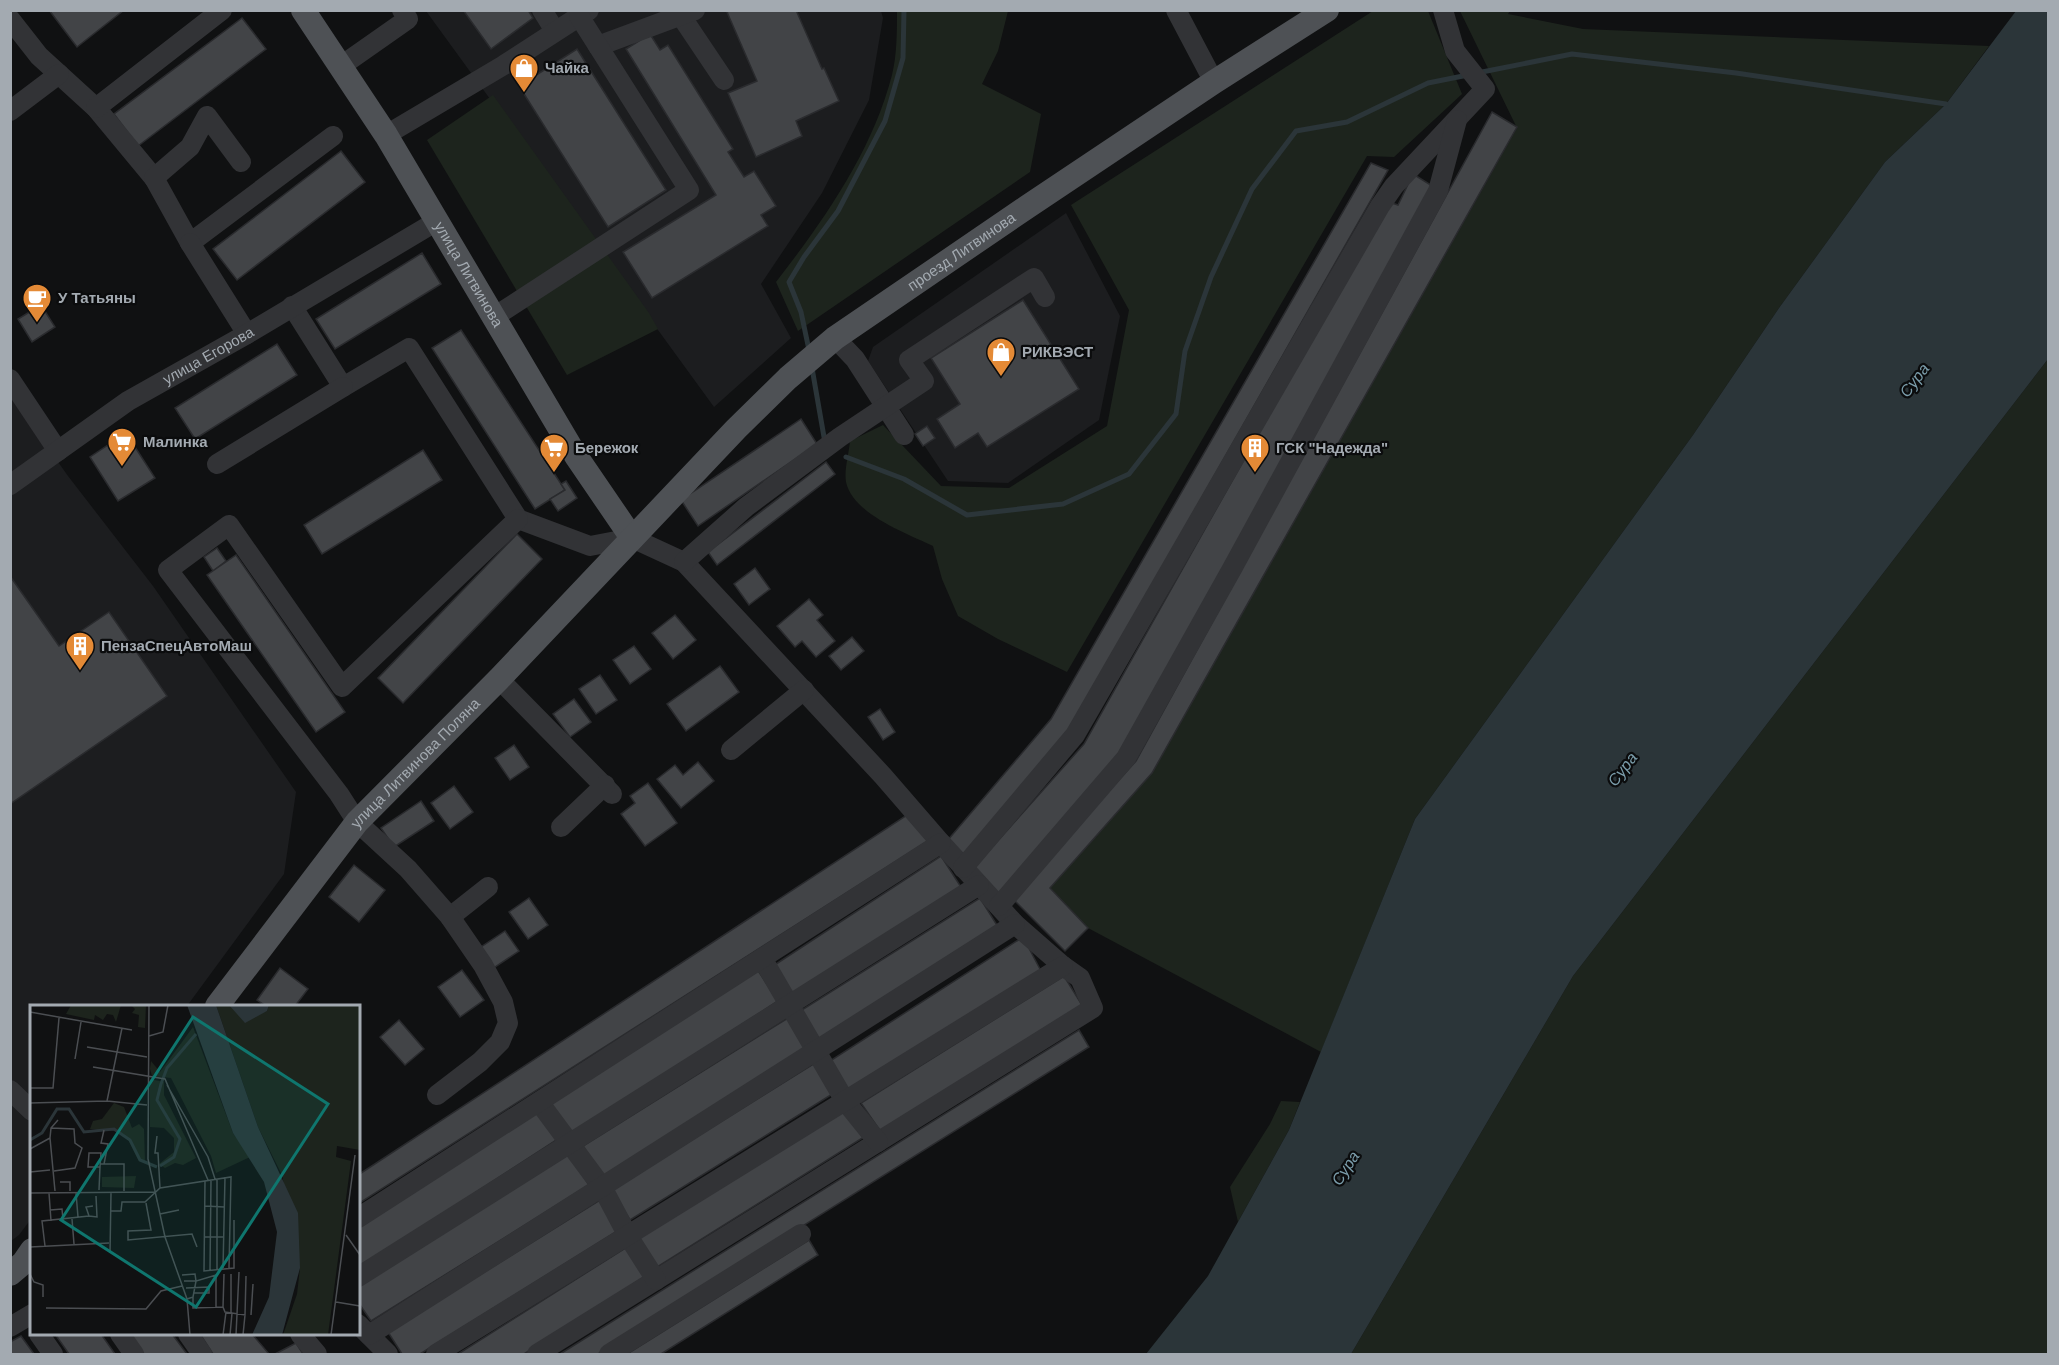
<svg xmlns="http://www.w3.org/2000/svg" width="2059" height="1365" viewBox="0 0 2059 1365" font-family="Arial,sans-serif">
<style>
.built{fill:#1c1d1f}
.green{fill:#1d241d}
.water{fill:#2b3539}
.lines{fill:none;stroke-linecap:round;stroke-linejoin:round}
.stream{stroke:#2b3539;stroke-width:5}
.building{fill:#424447;stroke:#2a2b2e;stroke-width:1.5}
.minor{stroke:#323336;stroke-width:20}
.major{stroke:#4e5155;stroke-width:24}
.labels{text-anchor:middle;stroke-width:4.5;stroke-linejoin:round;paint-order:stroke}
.poi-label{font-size:15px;font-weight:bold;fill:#a3aab1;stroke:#0b0c0d;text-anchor:start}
.street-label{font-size:15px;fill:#a3aab1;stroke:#0b0c0d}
.water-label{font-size:16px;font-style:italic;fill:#7b9dab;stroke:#0b0c0d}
.inset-river{fill:none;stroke:#2b3539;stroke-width:3}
.inset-road{fill:none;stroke:#4b4e52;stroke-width:1.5}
.view{fill:#0f766e;fill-opacity:0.15;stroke:#0f766e;stroke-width:3}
.inset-edge{fill:none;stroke:#a3aab1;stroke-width:3}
</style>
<rect width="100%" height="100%" fill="#101112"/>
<!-- built -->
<g class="built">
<polygon points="426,11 881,11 883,18 869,100 822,193 761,284 791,338 714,407"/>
<polygon points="1066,213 1120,316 1099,420 1008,483 948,481 868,361 873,347"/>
<polygon points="10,394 68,476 153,586 296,792 284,874 187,1006 32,1006 31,1219 19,1235 11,1241"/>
</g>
<!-- green -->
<g class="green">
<path d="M897,11H1008L998,51L982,84L1041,114L1030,172L798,331L776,282C824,220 872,152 892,75C897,55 897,31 897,11Z"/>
<path d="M1373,11H1428L1462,94L1394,157L1367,156L1067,672L998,639L958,616L942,579L933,546C906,533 853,514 846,482C844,470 849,453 850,441L883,425L941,486L1009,488L1107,426L1129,310L1071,205Z"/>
<polygon points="1460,11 1510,11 1508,14 1583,29 1989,46 1946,104 1885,162 1779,308 1693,435 1415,819 1321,1052 1088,928 1050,888 1152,773 1517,128"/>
<polygon points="493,95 649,313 658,329 567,375 427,140"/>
<polygon points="2048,359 2048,1354 1351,1354 1573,976"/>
<polygon points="1281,1101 1300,1102 1289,1130 1238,1222 1230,1187 1270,1124"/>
</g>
<!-- water -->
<polygon class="water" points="2016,11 2048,11 2048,359 1573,976 1351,1354 1146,1354 1208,1276 1289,1130 1415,819 1693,435 1779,308 1885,162 1946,104"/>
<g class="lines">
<!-- stream -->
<g class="stream">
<polyline points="1477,73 1572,54 1736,73 1946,104"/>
<polyline points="809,350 801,312 789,282 804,257 838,211 885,121 903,58 904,10"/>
<polyline points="812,368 824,437"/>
<polyline points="846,457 904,479 967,515 1063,504 1129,474 1176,414 1185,351 1211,277 1252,189 1296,131 1347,122 1428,83 1468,75"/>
</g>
</g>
<!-- building -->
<g class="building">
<polygon points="49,10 124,10 77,47"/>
<polygon points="463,10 528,10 533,18 491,49"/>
<polygon points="731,10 796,10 822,69 824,68 839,101 796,121 802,136 756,157 728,93 757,81 727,12"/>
<polygon points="242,18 266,49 138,146 114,114"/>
<polygon points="650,34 660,50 668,45 733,149 728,152 744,177 754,171 776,206 761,215 768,226 652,298 623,252 716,195 626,49"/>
<polygon points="577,49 666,190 608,227 519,86"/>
<polygon points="1492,112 1517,127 1152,773 1050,888 1088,928 1065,951 1012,898 1136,761"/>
<polygon points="341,151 365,182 237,280 213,249"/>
<polygon points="1371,163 1388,170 1067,735 965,858 947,841 1051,719"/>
<polygon points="1413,174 1434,187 1113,768 997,896 971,871 1084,744 1389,202 1398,205"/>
<polygon points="422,253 441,284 335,349 316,319"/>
<polygon points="1023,300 1079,389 987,447 978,433 955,448 937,419 960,404 931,358"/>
<polygon points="41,305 55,327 32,342 18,319"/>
<polygon points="461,330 565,490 535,509 432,348"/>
<polygon points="277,344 297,375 195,439 175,408"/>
<polygon points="801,419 817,444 698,526 681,500"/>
<polygon points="927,426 935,438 923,446 915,434"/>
<polygon points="126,433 155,478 118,501 90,457"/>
<polygon points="423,450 442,480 322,554 304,525"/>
<polygon points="826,462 835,474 717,565 708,552"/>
<polygon points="566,481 577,498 558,511 550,499 565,490 561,484"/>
<polygon points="517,534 542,559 403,703 378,678"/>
<polygon points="217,548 226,561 213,571 204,557"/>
<polygon points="236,555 345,712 316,732 207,575"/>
<polygon points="755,568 770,589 749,605 734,584"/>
<polygon points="10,576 59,646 109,612 167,696 10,804"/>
<polygon points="809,599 823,615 817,620 835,641 816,657 802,641 795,647 777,626"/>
<polygon points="675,615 696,640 673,659 652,633"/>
<polygon points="852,637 864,651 841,670 829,656"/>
<polygon points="634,646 651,669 630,684 613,660"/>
<polygon points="720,666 739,692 686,731 667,704"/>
<polygon points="600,675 617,700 596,714 579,689"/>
<polygon points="574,699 591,722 570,737 553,714"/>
<polygon points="880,709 895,732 883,740 868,717"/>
<polygon points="514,745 529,767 510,780 495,758"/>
<polygon points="698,762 714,781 681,808 657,779 675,765 683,775"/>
<polygon points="648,783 677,823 645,846 621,814 635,803 630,796"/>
<polygon points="454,786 473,812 450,829 431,803"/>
<polygon points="421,801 434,821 394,847 381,828"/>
<polygon points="910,813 928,841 358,1204 358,1175"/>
<polygon points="941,856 961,887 793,997 773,966"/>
<polygon points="354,865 385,890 359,922 329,897"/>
<polygon points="529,898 548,925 528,939 509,912"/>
<polygon points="980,898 1000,930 817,1046 797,1013"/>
<polygon points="505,931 519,951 492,969 478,949"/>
<polygon points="1023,937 1041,971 849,1093 830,1061"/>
<polygon points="280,968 308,989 295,1006 266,1006 257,1000"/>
<polygon points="757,969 778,1001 569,1136 548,1104"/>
<polygon points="462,970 484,1000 460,1017 438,987"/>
<polygon points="1064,976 1082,1005 883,1135 861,1103"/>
<polygon points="788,1018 808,1050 602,1177 583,1146"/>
<polygon points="399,1020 424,1049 405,1065 380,1037"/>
<polygon points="1079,1030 1089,1047 598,1354 560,1354"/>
<polygon points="815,1063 834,1093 630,1220 611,1190"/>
<polygon points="538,1108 558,1139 358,1269 358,1225"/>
<polygon points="846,1108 864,1137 654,1269 635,1240"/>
<polygon points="569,1154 589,1185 371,1321 358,1302 358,1285"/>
<polygon points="600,1200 619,1230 420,1354 402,1354 388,1332"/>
<polygon points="809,1240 818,1255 661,1354 627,1354"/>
<polygon points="627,1247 646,1276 524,1354 458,1354"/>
<polygon points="55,1334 101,1334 115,1354 69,1354"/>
<polygon points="130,1334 172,1334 187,1354 144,1354"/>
<polygon points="200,1334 252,1334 269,1354 213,1354"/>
<polygon points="21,1336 34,1354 10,1354 10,1342"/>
<polygon points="296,1343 303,1354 275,1354"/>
</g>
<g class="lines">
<!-- minor -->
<g class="minor">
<polyline points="542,10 555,31"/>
<polyline points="677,10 724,80"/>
<polyline points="1176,10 1214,82"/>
<polyline points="10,19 39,56 96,108 154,178"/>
<polyline points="598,46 695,10"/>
<polyline points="341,66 408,19 402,10"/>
<polyline points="96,108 222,10"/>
<polyline points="10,111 59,74"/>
<polyline points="386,135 504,65 589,10"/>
<polyline points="241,162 207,116 190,147 154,178 190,243 333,136"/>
<polyline points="190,243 247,334"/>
<polyline points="292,306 343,387 409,348 518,519 590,546 632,538 684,562 883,776 941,843 1015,924 1063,966 1080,978 1093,1008 537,1354"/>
<polyline points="494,317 689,190 579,16"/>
<polyline points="835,338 855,359 904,435"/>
<polyline points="10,379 58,451"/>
<polyline points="217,464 343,387"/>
<path id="s1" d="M10,485L128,401L247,334L437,221"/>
<polyline points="684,562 746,507 840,437 924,381 909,360 1034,278 1045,297"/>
<polyline points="499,679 612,794"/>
<polyline points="731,750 804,690"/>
<polyline points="561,827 605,785"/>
<polyline points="963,868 1075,735 1380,206 1394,186 1485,89 1455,51 1443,10"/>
<polyline points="999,906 1126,758 1233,567 1438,191 1457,120"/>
<polyline points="450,917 488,887"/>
<polyline points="762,958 845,1101 878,1142"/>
<polyline points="10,1090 32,1111"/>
<polyline points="437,1095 480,1062 500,1042 508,1023 503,1002 483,965 450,917 408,869 357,822 339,794 168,570 229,525 342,687 518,519"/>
<polyline points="539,1102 602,1187 628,1236 656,1280"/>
<polyline points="358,1218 941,843"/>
<polyline points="358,1277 979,885"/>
<polyline points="358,1324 388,1354"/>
<polyline points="10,1327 32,1314"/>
<polyline points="39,1334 53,1354"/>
<polyline points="120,1334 134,1354"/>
<polyline points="188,1334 202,1354"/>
<polyline points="300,1334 317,1354"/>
<polyline points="369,1335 1015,924"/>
<polyline points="436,1354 1063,966"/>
<polyline points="609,1354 801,1234"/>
</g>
<!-- major -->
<g class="major">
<path id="s2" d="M303,10L386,135L576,456L632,538"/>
<path id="s3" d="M217,1006L357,822L499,679L736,429L788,378L835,338L1027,207L1214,82L1327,10"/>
<polyline points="10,1274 23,1263 32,1250"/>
</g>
</g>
<!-- icons -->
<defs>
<g id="shop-pin" transform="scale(1.5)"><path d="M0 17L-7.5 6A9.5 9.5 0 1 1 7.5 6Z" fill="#e48a36" stroke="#0b0c0d"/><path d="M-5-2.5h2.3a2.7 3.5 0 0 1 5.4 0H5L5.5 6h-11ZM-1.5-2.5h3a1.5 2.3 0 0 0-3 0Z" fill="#fff"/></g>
<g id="cafe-pin" transform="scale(1.5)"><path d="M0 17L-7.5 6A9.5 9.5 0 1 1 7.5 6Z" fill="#e48a36" stroke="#0b0c0d"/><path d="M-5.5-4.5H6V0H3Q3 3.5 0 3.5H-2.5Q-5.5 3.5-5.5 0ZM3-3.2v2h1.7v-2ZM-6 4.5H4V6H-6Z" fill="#fff"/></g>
<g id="supermarket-pin" transform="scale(1.5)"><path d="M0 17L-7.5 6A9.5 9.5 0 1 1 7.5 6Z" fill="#e48a36" stroke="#0b0c0d"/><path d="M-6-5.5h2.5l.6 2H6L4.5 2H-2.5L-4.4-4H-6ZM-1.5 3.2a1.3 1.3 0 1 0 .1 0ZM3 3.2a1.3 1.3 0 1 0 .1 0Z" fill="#fff"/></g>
<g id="building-pin" transform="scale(1.5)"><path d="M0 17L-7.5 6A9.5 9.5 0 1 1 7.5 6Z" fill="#e48a36" stroke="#0b0c0d"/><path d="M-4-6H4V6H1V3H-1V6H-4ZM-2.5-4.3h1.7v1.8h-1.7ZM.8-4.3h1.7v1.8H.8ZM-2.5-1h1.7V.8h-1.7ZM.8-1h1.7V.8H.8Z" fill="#fff"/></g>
</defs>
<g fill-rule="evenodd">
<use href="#shop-pin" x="524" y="68"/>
<use href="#cafe-pin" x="37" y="298"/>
<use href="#shop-pin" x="1001" y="352"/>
<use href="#supermarket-pin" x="122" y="442"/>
<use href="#supermarket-pin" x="554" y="448"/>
<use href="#building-pin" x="1255" y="448"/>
<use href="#building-pin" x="80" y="646"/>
</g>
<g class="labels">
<!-- poi labels -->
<g class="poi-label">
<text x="545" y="73">Чайка</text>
<text x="58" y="303">У Татьяны</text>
<text x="1022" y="357">РИКВЭСТ</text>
<text x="143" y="447">Малинка</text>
<text x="575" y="453">Бережок</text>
<text x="1276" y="453">ГСК "Надежда"</text>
<text x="101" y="651">ПензаСпецАвтоМаш</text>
</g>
<!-- street labels -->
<g class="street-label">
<text dy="5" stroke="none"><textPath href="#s3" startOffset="1065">проезд Литвинова</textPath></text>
<text dy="5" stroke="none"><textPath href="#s2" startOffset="312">улица Литвинова</textPath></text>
<text dy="5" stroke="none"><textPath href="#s1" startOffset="237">улица Егорова</textPath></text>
<text dy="5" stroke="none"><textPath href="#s3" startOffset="314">улица Литвинова Поляна</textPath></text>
</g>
<!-- water labels -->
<g class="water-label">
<text transform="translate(1914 380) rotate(-53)" y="6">Сура</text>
<text transform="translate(1622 769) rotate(-53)" y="6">Сура</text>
<text transform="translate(1345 1168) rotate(-57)" y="6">Сура</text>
</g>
</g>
<!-- overview -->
<g transform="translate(30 1005)">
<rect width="330" height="330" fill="#101112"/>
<path d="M41,0H91L86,17L83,10L77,9L73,15L65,10L64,15L36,9ZM101,0H116L115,23L108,22L109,10L102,8L105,4ZM186,0H199L224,11L237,6L239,0H330V145L307,141L306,152L321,156L298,330H253L267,289L270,263L252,170L228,122ZM163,22L203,128L220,152L186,168L181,151L141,73L122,71L120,64L121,56L130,67ZM120,74L134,77V90L166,153L153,160L145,158L135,163L129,159L144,147V133L134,123L120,122ZM84,98L94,102L102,123L109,119L114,124L115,157L109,156L99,136L88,126L60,124L63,116L72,114ZM106,171L104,183L72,182V172Z" fill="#1d241d"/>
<path d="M157,0H186L228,122L268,208L270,263L252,330H222L239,292L247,227L234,177L203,128ZM199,0H239L237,6L215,18Z" fill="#2b3539"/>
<path class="inset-river" d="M0,135L12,128L27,104H39L54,127L84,124L100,135L110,155L127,162M130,161L144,152L150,134L127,95L131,79L137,63L166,29"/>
<path class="inset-road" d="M119,0L118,154L135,232L157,294L160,330M0,7L102,25M119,31L133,27L138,0M57,42L117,52M45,54L51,17M63,62L135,74L178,175M137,80L178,152L185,174M0,83H23L29,13M77,96L92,23M0,98L77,96L117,100M21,123L44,124L45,138L52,143L45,163L24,166M74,125L71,138L78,139L74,159M127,131L125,148H128L130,183M0,144L20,133M70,159H94V186M0,167L20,165M175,176L174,266L204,263V215M30,177H40V186M69,185L70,162H58L59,148H71L70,162M25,186L20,133L21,123L28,115M0,188L125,187M19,188L21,216M46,188L48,212M116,198L121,225L98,226V235L162,229L167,242M63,201L56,202L59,211L67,212L66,191M175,201L194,202M20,205L32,204L33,215M80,206H91L92,197H115L130,183L201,172L199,263M130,209L149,205M42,214L44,239M316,230L330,250M174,232H194M15,241L12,216L59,211M0,242L79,238M80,248L81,188M193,263L195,172M187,264V174M180,265L181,175M0,269L4,277L13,280V292M201,269V308M152,270L165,269L166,276H154M156,283L179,282V288H164M163,292L166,276L186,270V302M157,294L163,292V303L193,302L195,307L215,310L216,271M306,297L330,301M193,302L194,269M16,303L116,304L131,286L152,281M221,310L223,279M22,330H55M193,330L196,307M200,330L202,308M206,330L209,267M213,330L215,310M301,330L325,150"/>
<path class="view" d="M163,12L298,99L166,302L31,215Z"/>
<rect width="330" height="330" class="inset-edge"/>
</g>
<!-- border -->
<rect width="2059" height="1365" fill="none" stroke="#a3aab1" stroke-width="24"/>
</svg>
